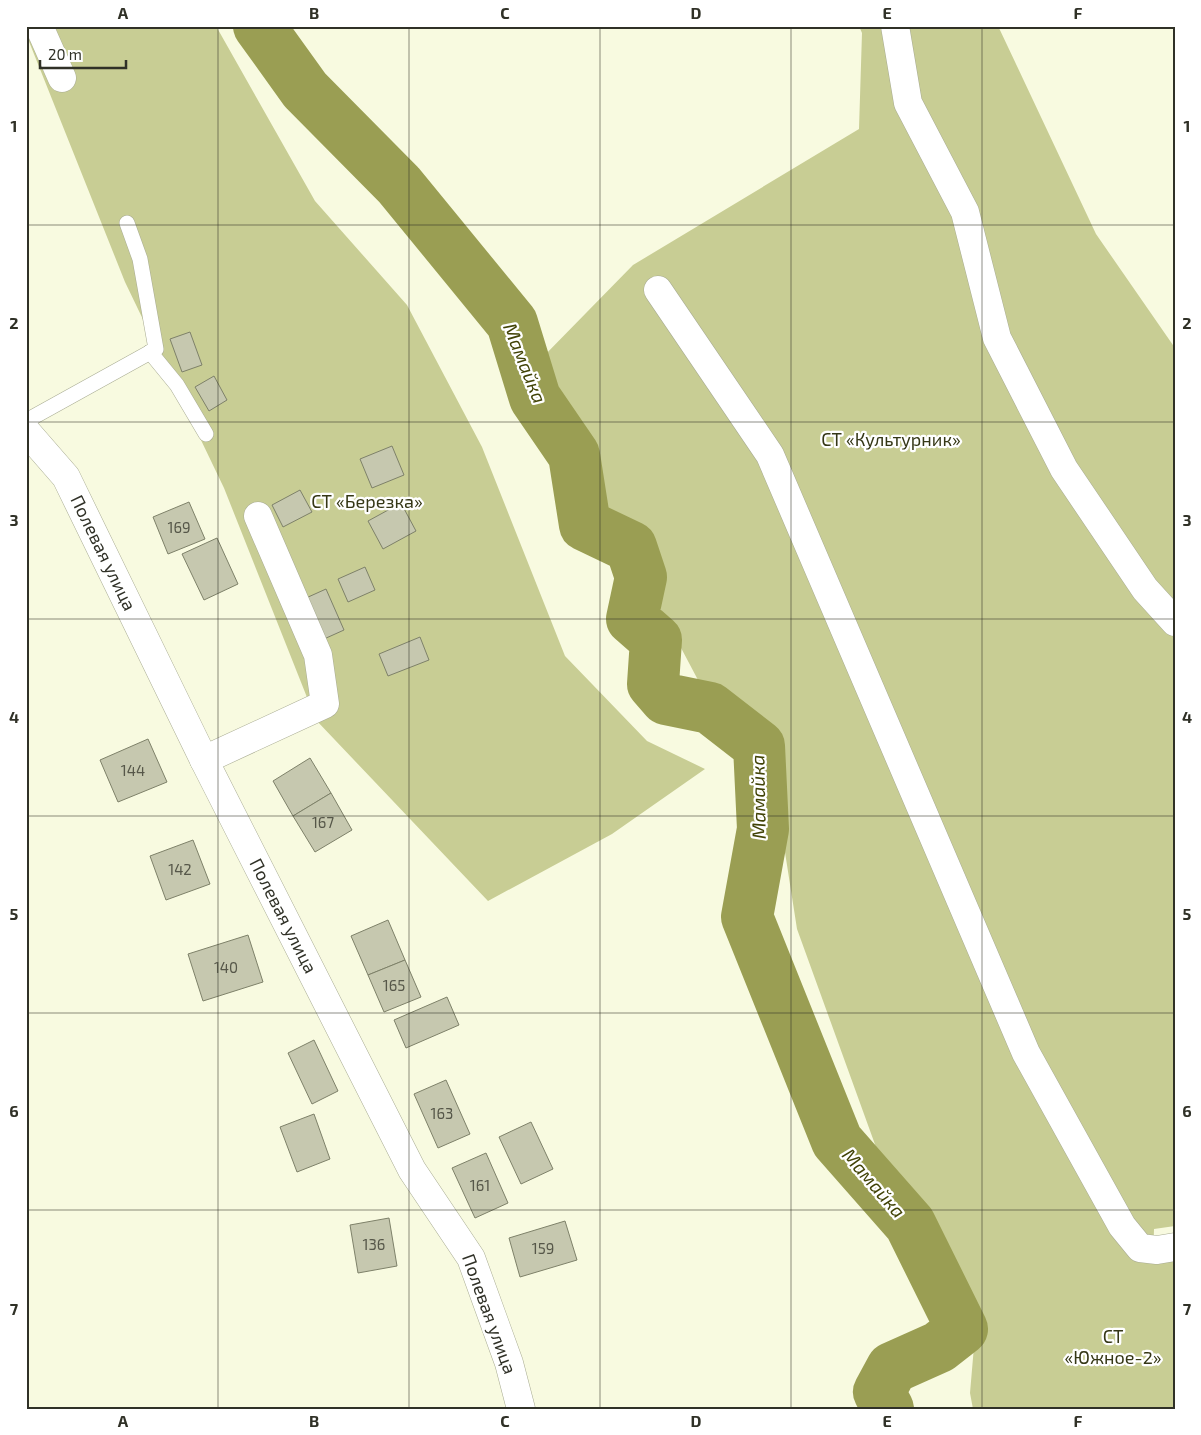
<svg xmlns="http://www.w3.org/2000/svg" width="1201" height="1435" viewBox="0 0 1201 1435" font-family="'Exo 2',sans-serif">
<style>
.green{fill:#c8cd94}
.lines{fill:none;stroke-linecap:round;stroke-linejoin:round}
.river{stroke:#9a9e53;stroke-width:52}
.building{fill:#c6c8af;stroke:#7e8169}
.lane-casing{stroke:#a9ac93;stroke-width:16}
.street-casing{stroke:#a9ac93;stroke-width:29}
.lane{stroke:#fff;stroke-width:15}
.street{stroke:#fff;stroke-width:28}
.grid{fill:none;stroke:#303127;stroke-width:1;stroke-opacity:0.55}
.labels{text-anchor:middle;stroke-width:4.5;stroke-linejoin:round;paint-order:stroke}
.number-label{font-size:15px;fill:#565749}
.park-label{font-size:18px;fill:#353716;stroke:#fff}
.street-label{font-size:18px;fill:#303127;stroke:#fff}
.water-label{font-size:19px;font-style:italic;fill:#414306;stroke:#fff}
.neatline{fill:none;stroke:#303127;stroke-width:2}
.grid-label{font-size:16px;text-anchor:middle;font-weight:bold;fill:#303127}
</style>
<rect width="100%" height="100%" fill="#f8fae0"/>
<!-- green -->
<g class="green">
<polygon points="26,26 216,26 315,201 407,305 482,447 565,656 647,741 705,769 612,834 488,901 316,720 224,488 125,282 26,34"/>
<polygon points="859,26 1000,26 999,28 1096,234 1175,348 1175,1226 1154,1229 1153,1262 1175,1259 1175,1409 973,1409 970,1393 976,1323 881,1161 797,929 769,750 698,680 615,523 539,361 633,265 859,129 862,33"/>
</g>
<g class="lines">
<!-- river -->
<polyline class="river" points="259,26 305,90 399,185 512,323 535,398 574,455 585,525 631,547 641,577 632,619 656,640 653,684 666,699 710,708 759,746 763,829 747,917 837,1141 910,1224 962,1329 939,1347 892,1368 879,1392 888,1409"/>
</g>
<!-- building -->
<g class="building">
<polygon points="190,332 202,365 182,372 170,339"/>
<polygon points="214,376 227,400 209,411 195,387"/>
<polygon points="392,446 404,475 372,488 360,459"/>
<polygon points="300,490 312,512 283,527 272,505"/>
<polygon points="189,502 205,539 168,554 153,517"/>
<polygon points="401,503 416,531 383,549 368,521"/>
<polygon points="217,538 238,584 204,600 182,554"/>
<polygon points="365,567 375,590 348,602 338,579"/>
<polygon points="326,589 344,630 324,639 306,598"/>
<polygon points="420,637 429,660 388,676 379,654"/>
<polygon points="148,739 167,782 118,802 100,760"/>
<polygon points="310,758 331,793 293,816 273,781"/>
<polygon points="331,793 352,830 315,852 293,816"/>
<polygon points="193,840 210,884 166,900 150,856"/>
<polygon points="388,920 405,960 368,975 351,936"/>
<polygon points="248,935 263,982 203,1001 188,954"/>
<polygon points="405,960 421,997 384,1012 368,975"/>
<polygon points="447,997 459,1025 406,1048 394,1020"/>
<polygon points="314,1040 338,1091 312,1104 288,1053"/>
<polygon points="446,1080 470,1134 438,1148 414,1094"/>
<polygon points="314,1114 330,1159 297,1172 280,1127"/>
<polygon points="531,1122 553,1169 521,1184 499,1137"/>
<polygon points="486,1153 508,1203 475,1218 452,1168"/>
<polygon points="389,1218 397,1266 358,1273 350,1225"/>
<polygon points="565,1221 577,1260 520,1277 509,1238"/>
</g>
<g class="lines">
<!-- lane casing -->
<g class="lane-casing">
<g id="lane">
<polyline points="150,352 177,385 206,434"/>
<polyline points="26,421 156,349 140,259 127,223"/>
</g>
</g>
<!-- street casing -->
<g class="street-casing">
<g id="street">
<polyline points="39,26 62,78"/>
<polyline points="895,26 908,103 965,212 997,338 1064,469 1145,589 1175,622"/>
<polyline points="658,290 770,455 1026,1053 1122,1226 1140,1248 1157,1250 1175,1247"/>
<polyline points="26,431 66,477 204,760 412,1170 471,1258 509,1363 521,1409"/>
<polyline points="204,760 325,704 318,655 258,516"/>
</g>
</g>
<!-- lane -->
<use href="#lane" class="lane"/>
<!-- street -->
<use href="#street" class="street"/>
</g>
<!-- grid -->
<path class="grid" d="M218,26V1409M409,26V1409M600,26V1409M791,26V1409M982,26V1409M26,225H1175M26,422H1175M26,619H1175M26,816H1175M26,1013H1175M26,1210H1175"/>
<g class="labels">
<!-- number labels -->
<g class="number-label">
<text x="179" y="533">169</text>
<text x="133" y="776">144</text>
<text x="323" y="828">167</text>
<text x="180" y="875">142</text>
<text x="226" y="973">140</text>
<text x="394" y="991">165</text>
<text x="442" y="1119">163</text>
<text x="480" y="1191">161</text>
<text x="374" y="1250">136</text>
<text x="543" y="1254">159</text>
</g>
<!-- park labels -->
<g class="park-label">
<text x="891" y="446">СТ «Культурник»</text>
<text x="367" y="508">СТ «Березка»</text>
<text x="1113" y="1343">СТ<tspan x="1113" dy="21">«Южное-2»</tspan></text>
</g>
<!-- street labels -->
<g class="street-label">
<text transform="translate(103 553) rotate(64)" y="6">Полевая улица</text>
<text transform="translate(283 916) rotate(63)" y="6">Полевая улица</text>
<text transform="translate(489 1314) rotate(70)" y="6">Полевая улица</text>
</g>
<!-- water labels -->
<g class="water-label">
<text transform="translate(525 363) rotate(68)" y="7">Мамайка</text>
<text transform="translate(758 797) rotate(-91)" y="7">Мамайка</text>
<text transform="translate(874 1183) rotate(49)" y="7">Мамайка</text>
</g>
</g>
<!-- border -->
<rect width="1201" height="1435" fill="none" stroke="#ffffff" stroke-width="55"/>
<!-- scale -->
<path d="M40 60v8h86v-8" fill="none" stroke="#303127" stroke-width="2.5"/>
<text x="48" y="60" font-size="15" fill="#303127" stroke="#ffffff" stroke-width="4" paint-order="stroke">20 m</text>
<rect x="28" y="28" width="1146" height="1380" class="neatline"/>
<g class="grid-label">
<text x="123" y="19">A</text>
<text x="314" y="19">B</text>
<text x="505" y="19">C</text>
<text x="696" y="19">D</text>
<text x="887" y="19">E</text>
<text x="1078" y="19">F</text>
<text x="14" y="132">1</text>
<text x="1187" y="132">1</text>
<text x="14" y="329">2</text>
<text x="1187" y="329">2</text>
<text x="14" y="526">3</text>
<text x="1187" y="526">3</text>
<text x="14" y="723">4</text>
<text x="1187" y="723">4</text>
<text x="14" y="920">5</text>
<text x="1187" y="920">5</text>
<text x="14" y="1117">6</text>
<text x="1187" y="1117">6</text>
<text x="14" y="1315">7</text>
<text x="1187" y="1315">7</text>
<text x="123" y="1427">A</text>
<text x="314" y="1427">B</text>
<text x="505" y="1427">C</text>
<text x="696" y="1427">D</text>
<text x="887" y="1427">E</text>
<text x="1078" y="1427">F</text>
</g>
</svg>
